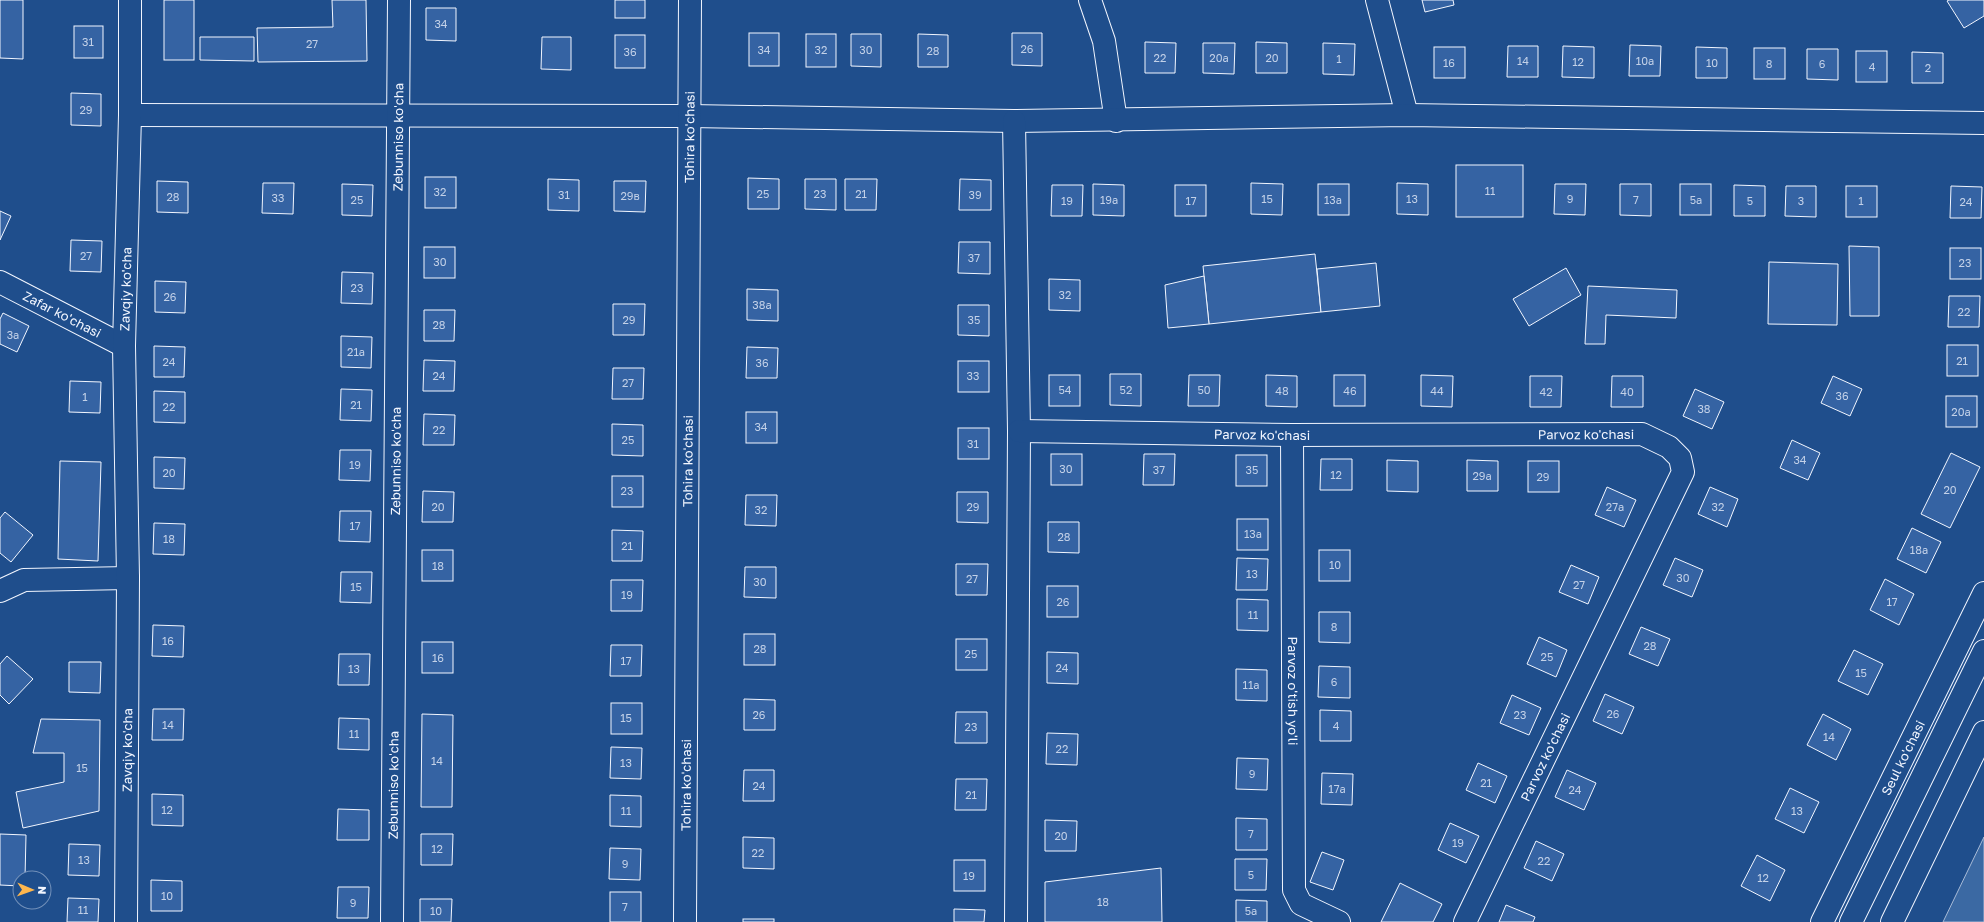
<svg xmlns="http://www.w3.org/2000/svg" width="1984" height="922" viewBox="0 0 1984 922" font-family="'Golos Text',sans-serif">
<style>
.water{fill:#3b69a3;stroke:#a8bbd7}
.building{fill:#3563a3;stroke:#f2f6ff}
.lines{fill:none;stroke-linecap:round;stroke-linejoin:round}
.street-casing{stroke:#f2f6ff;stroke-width:24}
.secondary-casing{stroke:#f2f6ff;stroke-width:24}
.street{stroke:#1f4e8c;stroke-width:22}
.secondary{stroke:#1f4e8c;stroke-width:22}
.labels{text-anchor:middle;stroke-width:3;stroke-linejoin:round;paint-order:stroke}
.number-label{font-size:11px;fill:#c3d1e8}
.street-label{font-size:13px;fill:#f2f6ff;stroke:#1f4e8c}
</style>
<rect width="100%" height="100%" fill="#1f4e8c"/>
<!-- water -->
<polygon class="water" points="1984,837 1984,922 1943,922"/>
<!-- building -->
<g class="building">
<polygon points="0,0 23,0 23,59 0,58"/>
<rect x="164" y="0" width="30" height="60"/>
<polygon points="332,0 366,0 367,61 258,62 257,28 333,27"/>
<rect x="615" y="0" width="30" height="18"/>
<polygon points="1422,0 1453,0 1454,5 1425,12"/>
<polygon points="1949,0 1984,0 1984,16 1964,28 1947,1"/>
<polygon points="426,8 456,8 456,41 426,40"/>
<rect x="74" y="26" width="29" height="32"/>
<rect x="749" y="33" width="30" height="33"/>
<polygon points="1012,33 1042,33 1042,66 1012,65"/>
<rect x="806" y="34" width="30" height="33"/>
<polygon points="851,34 881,34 881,67 851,66"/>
<polygon points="918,34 948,35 948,67 918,67"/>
<rect x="615" y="35" width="30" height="33"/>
<polygon points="200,37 254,37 254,61 200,60"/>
<polygon points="542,37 571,37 571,70 541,69"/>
<polygon points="1145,42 1176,43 1175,73 1145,73"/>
<polygon points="1256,42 1287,43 1287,73 1256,73"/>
<polygon points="1203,43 1235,43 1234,74 1203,73"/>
<polygon points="1323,43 1355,44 1354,75 1323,74"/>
<polygon points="1630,45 1661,46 1660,76 1629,76"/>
<polygon points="1508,46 1538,46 1538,77 1507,77"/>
<polygon points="1563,46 1594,47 1594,78 1562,77"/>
<rect x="1434" y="47" width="31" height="31"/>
<polygon points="1696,47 1727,48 1727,78 1696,78"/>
<rect x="1754" y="48" width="31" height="31"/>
<polygon points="1807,49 1838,49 1838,80 1807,79"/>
<rect x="1856" y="51" width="31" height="31"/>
<polygon points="1912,52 1943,53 1943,83 1912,83"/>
<polygon points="71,93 101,94 101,126 71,125"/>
<rect x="1456" y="165" width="67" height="52"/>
<rect x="425" y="177" width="31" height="31"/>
<polygon points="748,178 779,179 779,209 748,209"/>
<polygon points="548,179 579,180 579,211 548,210"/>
<polygon points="805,179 836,179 836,210 805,209"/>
<polygon points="845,179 877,179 876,210 845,210"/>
<polygon points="960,179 991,180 991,210 959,210"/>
<polygon points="157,181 188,182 188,213 157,212"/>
<polygon points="614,181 646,181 645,212 614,211"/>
<polygon points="263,183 294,183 293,214 262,213"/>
<polygon points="1251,183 1283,184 1282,215 1251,214"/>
<polygon points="1397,183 1428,184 1428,215 1397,214"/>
<polygon points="342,184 373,185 372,216 342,215"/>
<polygon points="1093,184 1124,185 1124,216 1093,215"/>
<rect x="1318" y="184" width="31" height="31"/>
<polygon points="1555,184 1586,184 1585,215 1554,214"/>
<polygon points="1620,184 1651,184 1651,216 1620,215"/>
<rect x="1680" y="184" width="31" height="31"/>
<polygon points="1052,185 1083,185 1082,216 1051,216"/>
<rect x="1175" y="185" width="31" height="31"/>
<polygon points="1734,185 1765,186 1765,216 1734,216"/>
<polygon points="1786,186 1816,186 1816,217 1785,216"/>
<rect x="1846" y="186" width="31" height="31"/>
<polygon points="1951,186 1982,187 1981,218 1950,218"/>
<polygon points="0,211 11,216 0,240"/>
<polygon points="71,240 102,241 101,272 70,271"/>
<polygon points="959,242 990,242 990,274 958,273"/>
<polygon points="1849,246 1879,247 1879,316 1850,316"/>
<rect x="424" y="247" width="31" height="31"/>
<rect x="1950" y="248" width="31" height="31"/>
<polygon points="1315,254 1321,312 1209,324 1203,266"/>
<polygon points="1769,262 1838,264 1837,325 1768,324"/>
<polygon points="1376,263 1380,306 1321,312 1317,269"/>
<polygon points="1566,268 1581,295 1529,326 1513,299"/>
<polygon points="342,272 373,273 372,304 341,303"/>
<polygon points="1204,276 1209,324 1168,328 1165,285"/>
<polygon points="1049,279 1080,280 1080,311 1049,310"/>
<polygon points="155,281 186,282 185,313 155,312"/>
<polygon points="1588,286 1677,290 1676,318 1606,315 1605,344 1585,344"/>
<polygon points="747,289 778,290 778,321 747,320"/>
<polygon points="1949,296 1980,296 1979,327 1948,327"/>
<polygon points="613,304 645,304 644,335 613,335"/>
<polygon points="958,305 989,305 989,336 958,335"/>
<polygon points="424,310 455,310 454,341 424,341"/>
<polygon points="3,313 29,326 17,352 0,344 0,319"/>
<polygon points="341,336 372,337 371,368 341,367"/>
<rect x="1947" y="345" width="31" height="31"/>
<polygon points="154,346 185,347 184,377 154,377"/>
<polygon points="747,347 778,348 777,378 746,378"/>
<polygon points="424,360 455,361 454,391 423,391"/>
<rect x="958" y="361" width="31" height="31"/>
<polygon points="613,368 644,368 643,399 612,399"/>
<polygon points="1110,374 1141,374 1141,406 1110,405"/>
<rect x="1049" y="375" width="31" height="31"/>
<polygon points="1189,375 1220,375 1219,406 1188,406"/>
<polygon points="1266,375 1297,376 1297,407 1266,406"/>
<rect x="1334" y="375" width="31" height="31"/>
<polygon points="1421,375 1453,376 1452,407 1421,406"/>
<polygon points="1530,376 1562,376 1561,407 1530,407"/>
<polygon points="1612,376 1643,376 1643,407 1611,407"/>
<polygon points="1833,376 1862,389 1850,416 1821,403"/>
<polygon points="70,381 101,382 100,413 69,412"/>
<polygon points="341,389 372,390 371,421 340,420"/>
<polygon points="1695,389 1724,402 1712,429 1683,416"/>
<polygon points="154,391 185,392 185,423 154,422"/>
<rect x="1946" y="396" width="31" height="31"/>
<rect x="746" y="412" width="31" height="31"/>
<polygon points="424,414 455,415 454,445 423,445"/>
<polygon points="612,424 643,425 643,456 612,455"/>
<rect x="958" y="428" width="31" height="31"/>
<polygon points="1792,440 1820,453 1808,480 1780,468"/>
<polygon points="340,450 371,450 370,481 339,480"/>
<polygon points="1951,453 1980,467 1950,528 1921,514"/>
<rect x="1051" y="454" width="31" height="31"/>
<polygon points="1144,454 1175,454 1174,485 1143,485"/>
<rect x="1236" y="455" width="31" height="31"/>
<polygon points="154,457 185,458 184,489 154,488"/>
<polygon points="1321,459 1352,459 1352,490 1320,490"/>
<polygon points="1387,460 1418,461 1418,492 1387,491"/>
<polygon points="1467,460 1498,461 1498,491 1467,491"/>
<polygon points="60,461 101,462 98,561 58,559"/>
<rect x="1528" y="461" width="31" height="31"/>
<rect x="612" y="476" width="31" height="31"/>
<polygon points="1607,487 1636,500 1624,527 1595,515"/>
<polygon points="1710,487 1738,499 1727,527 1698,514"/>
<polygon points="423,491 454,492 453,522 422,522"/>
<polygon points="957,492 988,492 988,523 957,522"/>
<polygon points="746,495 777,495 776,526 745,525"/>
<polygon points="340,511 371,511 370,542 339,541"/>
<polygon points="5,512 33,535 11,562 0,553 0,518"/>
<rect x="1237" y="519" width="31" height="31"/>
<polygon points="1048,522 1079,522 1079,553 1048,552"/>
<polygon points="154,523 185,524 184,555 153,554"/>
<polygon points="1912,528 1941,542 1926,573 1897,559"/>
<polygon points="612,530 643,531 642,561 612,561"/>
<rect x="422" y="550" width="31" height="31"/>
<rect x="1319" y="550" width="31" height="31"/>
<polygon points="1237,558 1268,559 1267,590 1236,590"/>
<polygon points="1675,558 1703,570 1692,597 1663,585"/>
<polygon points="956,564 988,564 987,595 956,595"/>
<polygon points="1571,565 1599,577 1588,604 1559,592"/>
<polygon points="745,567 776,567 776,598 744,597"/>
<polygon points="341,572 372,572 371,603 340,602"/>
<polygon points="1885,579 1914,594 1899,625 1870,610"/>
<polygon points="611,580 643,580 642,611 611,611"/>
<rect x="1047" y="586" width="31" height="31"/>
<polygon points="1237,599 1268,600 1268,631 1237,630"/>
<polygon points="1319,612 1350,612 1350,643 1319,642"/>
<polygon points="153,625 184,626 183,657 152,656"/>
<polygon points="1641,627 1670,639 1658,666 1629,654"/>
<rect x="744" y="634" width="31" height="31"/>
<polygon points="1539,637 1567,650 1556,677 1527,664"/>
<rect x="956" y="639" width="31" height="31"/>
<rect x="422" y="642" width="31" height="31"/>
<polygon points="611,645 642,645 641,676 610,676"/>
<polygon points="1854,650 1883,664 1868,695 1838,681"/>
<polygon points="1047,652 1078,653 1078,684 1047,683"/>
<polygon points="339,654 370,654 369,685 338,685"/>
<polygon points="7,656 33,679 9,704 0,695 0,664"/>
<polygon points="69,662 101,662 100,693 69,692"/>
<polygon points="1319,666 1350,667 1350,698 1318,697"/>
<polygon points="1236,669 1267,670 1267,701 1236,700"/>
<polygon points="1605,694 1634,707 1622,734 1593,721"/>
<polygon points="1512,695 1541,708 1529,735 1500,723"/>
<polygon points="744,699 775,700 775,730 744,730"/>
<rect x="611" y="703" width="31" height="31"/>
<polygon points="153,709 184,709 183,740 152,740"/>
<polygon points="1320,710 1351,711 1351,741 1320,741"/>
<polygon points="956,712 987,712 987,743 955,743"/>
<polygon points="422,714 453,715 452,807 421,807"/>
<polygon points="1823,714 1851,729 1836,760 1807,745"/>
<polygon points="339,718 369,719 369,750 338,749"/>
<polygon points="41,719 100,720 99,811 23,828 16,792 64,782 64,753 33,753"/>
<polygon points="1047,733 1078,734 1077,765 1046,764"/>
<polygon points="611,747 642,748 641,779 610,778"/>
<polygon points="1237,758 1268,759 1267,790 1236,789"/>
<polygon points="1478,763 1507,776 1495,803 1466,790"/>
<polygon points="744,770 774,770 774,801 743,801"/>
<polygon points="1567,770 1596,783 1584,810 1555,797"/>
<polygon points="1322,773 1353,774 1352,805 1321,804"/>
<polygon points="956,779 987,779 986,810 955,810"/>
<polygon points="1790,788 1819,802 1804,833 1775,819"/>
<polygon points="152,794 183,795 183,826 152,825"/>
<polygon points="610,795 641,796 641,827 610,826"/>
<polygon points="338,809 369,810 369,840 337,840"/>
<polygon points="1236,818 1267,819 1267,850 1236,850"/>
<polygon points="1045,820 1077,821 1076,851 1045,851"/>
<polygon points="1450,823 1479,836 1466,863 1438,850"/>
<polygon points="0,834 26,835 25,878 20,878 20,886 0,885"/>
<polygon points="421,834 453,834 452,865 421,865"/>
<polygon points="743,837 774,838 774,869 743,868"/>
<polygon points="1536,841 1564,854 1552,881 1524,868"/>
<polygon points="69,844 100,845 99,876 68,875"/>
<polygon points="610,848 641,849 640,880 609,879"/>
<polygon points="1322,852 1344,860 1333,890 1310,882"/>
<polygon points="1757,855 1785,870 1770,901 1741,886"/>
<polygon points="1235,859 1267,859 1266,890 1235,890"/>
<rect x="954" y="860" width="31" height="31"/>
<polygon points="1161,868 1162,922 1045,922 1045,882"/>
<polygon points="151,880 182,881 182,911 151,911"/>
<polygon points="1400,883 1442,904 1433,922 1381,922"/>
<polygon points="338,887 369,887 368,918 337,918"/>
<rect x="610" y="892" width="31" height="30"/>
<polygon points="68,898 99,899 98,922 67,922"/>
<polygon points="420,899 452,899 451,922 420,922"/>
<polygon points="1236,900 1267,901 1267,922 1236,922"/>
<polygon points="1506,905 1535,917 1533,922 1499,922"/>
<polygon points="954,909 985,910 984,922 954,922"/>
<rect x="743" y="919" width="31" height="3"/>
</g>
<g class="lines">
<!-- street casing -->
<g class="street-casing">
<g id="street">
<polyline points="1090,0 1104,41 1116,121"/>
<polyline points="1377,0 1407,115"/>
<polyline points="130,115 690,116 1014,121 1407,115 1984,123"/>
<polyline points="1014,121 1019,431 1016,922"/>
<path id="s1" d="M0,282L124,346"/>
<path id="s2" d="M1019,431L1292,435L1642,434L1669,447L1680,458L1683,472L1465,922"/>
<path id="s3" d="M1292,435L1294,890L1301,904L1339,922"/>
<polyline points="0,591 24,580 128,578"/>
<path id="s4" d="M126,922L128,578L124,346L130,115V0"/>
<path id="s5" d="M392,922L399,0"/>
<path id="s6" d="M685,922L690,0"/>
<polyline points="1892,922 1984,732"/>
</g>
</g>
<!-- secondary casing -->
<g class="secondary-casing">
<g id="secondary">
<path id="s7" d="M1822,922L1984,593"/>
<polyline points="1851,922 1984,651"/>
</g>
</g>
<!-- street -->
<use href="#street" class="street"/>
<!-- secondary -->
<use href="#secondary" class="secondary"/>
</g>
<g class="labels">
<!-- number labels -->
<g class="number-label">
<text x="441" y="28">34</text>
<text x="88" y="46">31</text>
<text x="312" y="48">27</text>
<text x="1027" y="53">26</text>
<text x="764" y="54">34</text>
<text x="821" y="54">32</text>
<text x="866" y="54">30</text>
<text x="933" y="55">28</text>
<text x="630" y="56">36</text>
<text x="1160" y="62">22</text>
<text x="1219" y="62">20a</text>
<text x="1272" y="62">20</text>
<text x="1339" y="63">1</text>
<text x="1523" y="65">14</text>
<text x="1645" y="65">10a</text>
<text x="1578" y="66">12</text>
<text x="1449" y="67">16</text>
<text x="1712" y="67">10</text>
<text x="1769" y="68">8</text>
<text x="1822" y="68">6</text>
<text x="1872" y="71">4</text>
<text x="1928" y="72">2</text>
<text x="86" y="114">29</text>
<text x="1490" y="195">11</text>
<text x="440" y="196">32</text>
<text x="763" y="198">25</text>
<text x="820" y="198">23</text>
<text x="861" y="198">21</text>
<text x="564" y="199">31</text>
<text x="975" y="199">39</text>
<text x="630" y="200">29в</text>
<text x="173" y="201">28</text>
<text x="278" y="202">33</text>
<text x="1267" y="203">15</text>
<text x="1412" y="203">13</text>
<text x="1570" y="203">9</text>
<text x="357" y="204">25</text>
<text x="1109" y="204">19a</text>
<text x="1333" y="204">13a</text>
<text x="1636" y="204">7</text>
<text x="1696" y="204">5a</text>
<text x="1067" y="205">19</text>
<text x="1191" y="205">17</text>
<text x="1750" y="205">5</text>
<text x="1801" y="205">3</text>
<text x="1861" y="205">1</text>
<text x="1966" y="206">24</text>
<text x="86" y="260">27</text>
<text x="974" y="262">37</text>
<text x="440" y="266">30</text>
<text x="1965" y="267">23</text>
<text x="357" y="292">23</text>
<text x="1065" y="299">32</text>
<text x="170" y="301">26</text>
<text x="762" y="309">38а</text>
<text x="1964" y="316">22</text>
<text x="629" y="324">29</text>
<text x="974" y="324">35</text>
<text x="439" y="329">28</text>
<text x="13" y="339">3a</text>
<text x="356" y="356">21a</text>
<text x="1962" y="365">21</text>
<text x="169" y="366">24</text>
<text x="762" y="367">36</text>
<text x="439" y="380">24</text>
<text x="973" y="380">33</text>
<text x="628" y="387">27</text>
<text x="1065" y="394">54</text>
<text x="1126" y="394">52</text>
<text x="1204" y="394">50</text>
<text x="1282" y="395">48</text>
<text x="1350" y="395">46</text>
<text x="1437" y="395">44</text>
<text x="1546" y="396">42</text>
<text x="1627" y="396">40</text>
<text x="1842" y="400">36</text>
<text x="85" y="401">1</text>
<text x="356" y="409">21</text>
<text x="169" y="411">22</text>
<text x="1704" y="413">38</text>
<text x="1961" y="416">20a</text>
<text x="761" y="431">34</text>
<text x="439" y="434">22</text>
<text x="628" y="444">25</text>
<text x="973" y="448">31</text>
<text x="1800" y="464">34</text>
<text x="355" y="469">19</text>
<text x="1066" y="473">30</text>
<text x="1159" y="474">37</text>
<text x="1252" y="474">35</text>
<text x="169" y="477">20</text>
<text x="1336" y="479">12</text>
<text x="1482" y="480">29a</text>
<text x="1543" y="481">29</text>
<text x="1950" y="494">20</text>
<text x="627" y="495">23</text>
<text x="438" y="511">20</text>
<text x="973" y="511">29</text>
<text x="1615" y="511">27a</text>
<text x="1718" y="511">32</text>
<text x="761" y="514">32</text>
<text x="355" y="530">17</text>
<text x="1253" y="538">13а</text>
<text x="1064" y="541">28</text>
<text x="169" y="543">18</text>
<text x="627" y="550">21</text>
<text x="1919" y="554">18a</text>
<text x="1335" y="569">10</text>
<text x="438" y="570">18</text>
<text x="1252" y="578">13</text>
<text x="1683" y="582">30</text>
<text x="972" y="583">27</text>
<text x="760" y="586">30</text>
<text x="1579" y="589">27</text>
<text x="356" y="591">15</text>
<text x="627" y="599">19</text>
<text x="1063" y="606">26</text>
<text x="1892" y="606">17</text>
<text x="1253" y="619">11</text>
<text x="1334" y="631">8</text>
<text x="168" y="645">16</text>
<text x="1650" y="650">28</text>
<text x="760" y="653">28</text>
<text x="971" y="658">25</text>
<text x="1547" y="661">25</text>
<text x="438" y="662">16</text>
<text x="626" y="665">17</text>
<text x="1062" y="672">24</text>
<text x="354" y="673">13</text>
<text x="1861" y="677">15</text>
<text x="1334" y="686">6</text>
<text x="1251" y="689">11а</text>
<text x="1613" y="718">26</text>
<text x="759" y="719">26</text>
<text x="1520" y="719">23</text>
<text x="626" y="722">15</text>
<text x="168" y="729">14</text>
<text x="1336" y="730">4</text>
<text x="971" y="731">23</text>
<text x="354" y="738">11</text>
<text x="1829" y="741">14</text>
<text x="1062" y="753">22</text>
<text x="437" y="765">14</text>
<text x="626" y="767">13</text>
<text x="82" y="772">15</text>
<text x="1252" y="778">9</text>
<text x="1486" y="787">21</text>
<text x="759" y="790">24</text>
<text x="1337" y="793">17а</text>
<text x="1575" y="794">24</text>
<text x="971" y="799">21</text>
<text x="167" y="814">12</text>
<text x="626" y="815">11</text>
<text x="1797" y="815">13</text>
<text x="1251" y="838">7</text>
<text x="1061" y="840">20</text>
<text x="1458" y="847">19</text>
<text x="437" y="853">12</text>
<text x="758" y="857">22</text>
<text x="84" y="864">13</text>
<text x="1544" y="865">22</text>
<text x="625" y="868">9</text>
<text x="1251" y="879">5</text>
<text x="969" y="880">19</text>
<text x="1763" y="882">12</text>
<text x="167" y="900">10</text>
<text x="1103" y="906">18</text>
<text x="353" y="907">9</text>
<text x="625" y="911">7</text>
<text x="83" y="914">11</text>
<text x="436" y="915">10</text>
<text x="1251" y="915">5а</text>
</g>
<!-- street labels -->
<g class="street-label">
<text dy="5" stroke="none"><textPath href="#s5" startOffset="785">Zebunniso ko'cha</textPath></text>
<text dy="5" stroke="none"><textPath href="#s6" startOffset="785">Tohira ko'chasi</textPath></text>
<text dy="5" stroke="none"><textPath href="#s4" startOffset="633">Zavqiy ko'cha</textPath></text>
<text dy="5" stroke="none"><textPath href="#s1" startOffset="70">Zafar ko'chasi</textPath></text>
<text dy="5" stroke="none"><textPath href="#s2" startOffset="243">Parvoz ko'chasi</textPath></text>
<text dy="5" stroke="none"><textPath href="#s2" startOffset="567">Parvoz ko'chasi</textPath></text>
<text dy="5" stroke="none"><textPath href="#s5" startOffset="461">Zebunniso ko'cha</textPath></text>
<text dy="5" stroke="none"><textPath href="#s6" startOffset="461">Tohira ko'chasi</textPath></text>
<text dy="5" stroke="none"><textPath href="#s3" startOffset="256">Parvoz o'tish yo'li</textPath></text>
<text dy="5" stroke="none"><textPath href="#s4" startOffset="172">Zavqiy ko'cha</textPath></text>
<text transform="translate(1545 757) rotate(-64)" y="5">Parvoz ko'chasi</text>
<text dy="5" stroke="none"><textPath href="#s7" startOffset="183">Seul ko'chasi</textPath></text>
<text dy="5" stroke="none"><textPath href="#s5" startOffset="137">Zebunniso ko'cha</textPath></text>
<text dy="5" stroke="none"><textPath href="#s6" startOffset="137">Tohira ko'chasi</textPath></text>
</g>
</g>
<!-- north arrow -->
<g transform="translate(32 890) rotate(92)"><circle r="19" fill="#1f4e8c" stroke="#7391ba"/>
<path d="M0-3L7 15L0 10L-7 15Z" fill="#ffb74d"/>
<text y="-6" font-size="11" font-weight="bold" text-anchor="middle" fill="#f2f6ff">N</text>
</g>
</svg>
